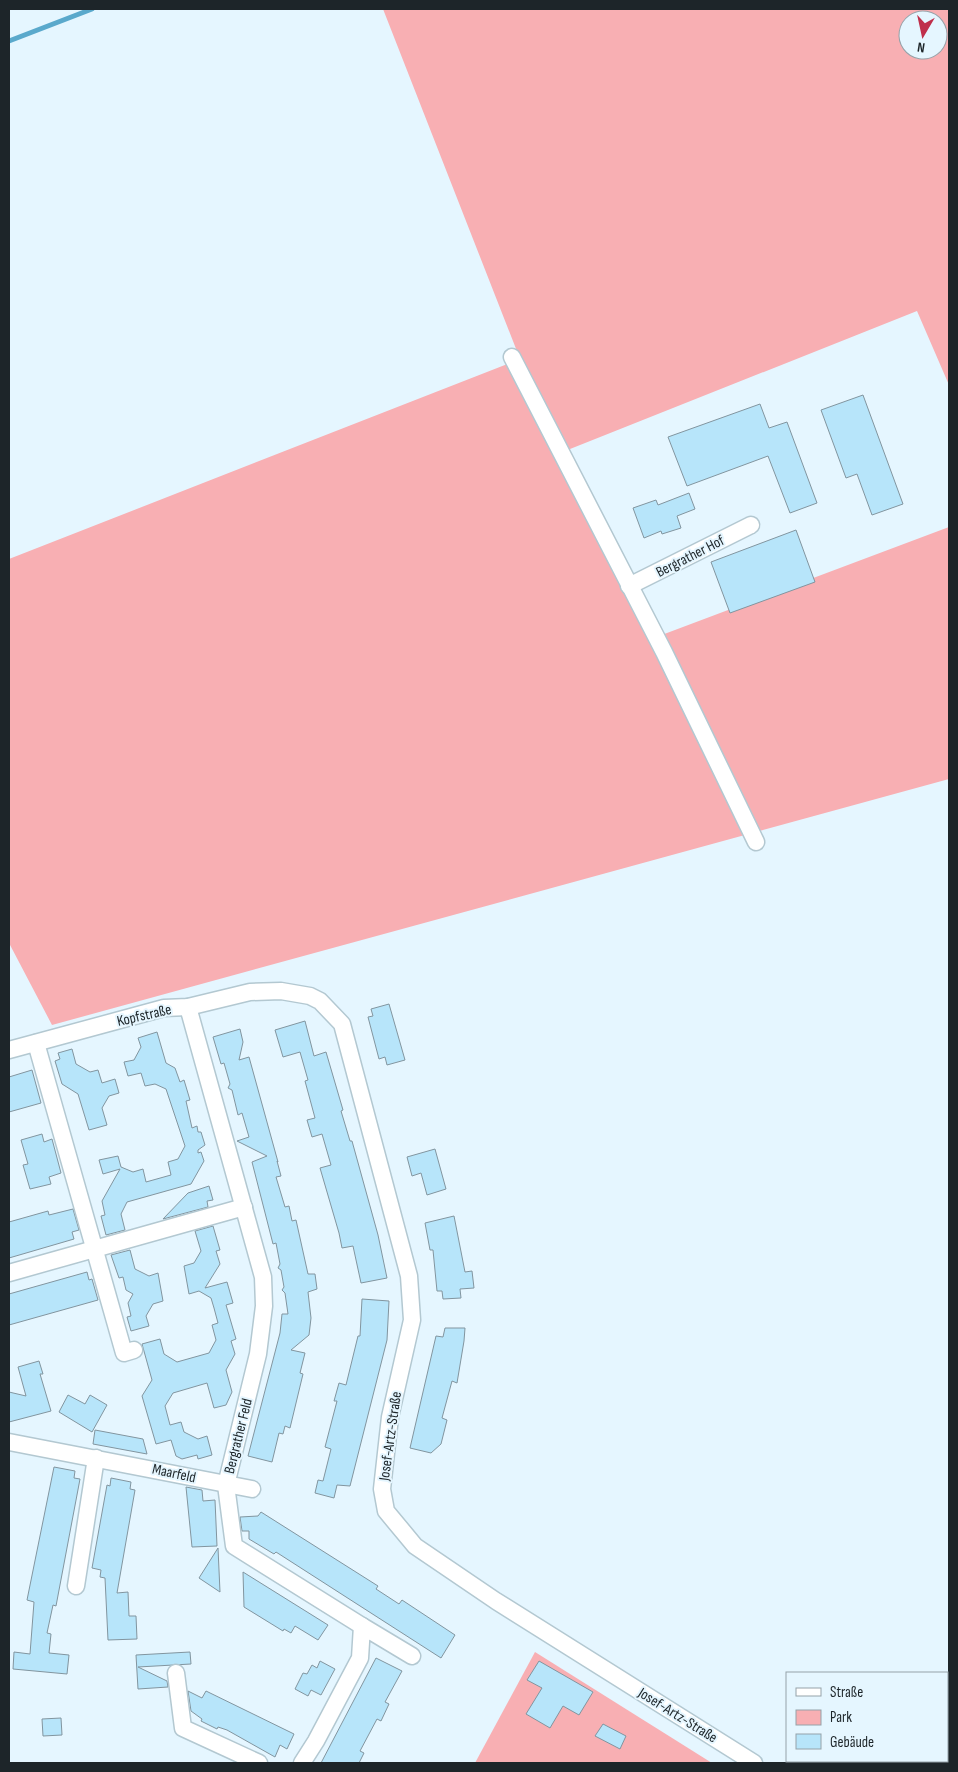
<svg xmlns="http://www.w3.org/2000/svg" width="958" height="1772" viewBox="0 0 958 1772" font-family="'Sofia Sans Condensed',sans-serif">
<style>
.green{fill:#f8afb3;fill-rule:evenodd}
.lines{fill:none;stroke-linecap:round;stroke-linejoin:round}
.stream{stroke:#5aa9cc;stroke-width:5}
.building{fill:#b7e5fa;stroke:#82959f}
.minor-casing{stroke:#b3c8d1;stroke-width:19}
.minor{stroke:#fff;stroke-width:16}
.labels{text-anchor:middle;stroke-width:4;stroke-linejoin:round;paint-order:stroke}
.street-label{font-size:15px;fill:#1d2529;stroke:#e5f6ff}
</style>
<rect width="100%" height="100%" fill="#e5f6ff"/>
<!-- green -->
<g class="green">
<path d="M383,9H949V385L917,311L565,451L659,636L949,527V779L52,1025L9,943V559L520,359ZM908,20H938V50H908Z"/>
<polygon points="535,1652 712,1763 475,1763"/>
</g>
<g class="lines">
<!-- stream -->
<polyline class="stream" points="9,41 92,9"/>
</g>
<!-- building -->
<g class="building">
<polygon points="863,395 903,504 872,515 857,474 846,478 821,410"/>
<polygon points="760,404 769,428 787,422 817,503 790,513 768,456 687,486 668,437"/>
<polygon points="689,493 695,509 677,516 681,528 662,534 661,531 644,538 633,508 656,500 658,505"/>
<polygon points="796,530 815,582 730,613 711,562"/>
<polygon points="389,1004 405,1060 387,1065 385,1057 379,1059 368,1017 373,1016 371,1009"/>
<polygon points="305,1021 314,1056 326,1052 343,1110 341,1111 350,1141 352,1141 378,1235 387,1278 361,1283 353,1246 342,1248 339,1233 320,1168 331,1165 322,1134 312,1137 307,1120 315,1118 305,1081 308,1080 300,1052 283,1057 275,1030"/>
<polygon points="240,1029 243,1042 239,1060 249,1057 278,1162 277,1161 281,1176 276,1177 285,1207 289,1206 292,1221 296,1220 308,1274 315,1274 317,1289 308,1292 311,1318 309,1335 291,1350 305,1353 300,1373 303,1374 290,1428 285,1426 283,1434 279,1433 272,1462 248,1456 280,1333 282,1314 288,1314 285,1293 282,1290 284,1287 281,1270 278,1268 280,1264 276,1243 273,1244 252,1162 267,1156 237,1141 249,1137 242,1113 238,1115 232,1090 228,1088 230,1084 224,1063 221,1064 213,1037"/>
<polygon points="157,1032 166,1063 175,1068 180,1082 184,1080 190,1100 186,1101 192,1128 197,1126 198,1132 201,1132 205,1145 198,1150 198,1153 201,1152 204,1161 191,1184 127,1202 121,1214 125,1230 106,1235 101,1216 105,1215 102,1201 120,1169 103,1174 99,1160 118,1156 121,1167 133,1172 143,1169 146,1182 171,1175 168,1162 178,1159 185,1146 166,1089 155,1084 145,1086 141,1073 128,1076 124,1062 134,1060 141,1047 138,1038"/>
<polygon points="72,1049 76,1064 90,1072 98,1070 102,1083 115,1079 119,1093 109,1096 102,1108 107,1125 89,1130 78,1094 62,1084 55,1061 60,1059 58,1053"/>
<polygon points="32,1070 41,1103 9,1112 9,1077"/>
<polygon points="42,1134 44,1142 52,1139 61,1173 49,1177 51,1184 30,1189 23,1165 28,1164 21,1140"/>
<polygon points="435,1149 446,1189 427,1195 421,1173 412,1176 407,1157"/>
<polygon points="209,1186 213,1200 207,1201 208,1207 163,1219 188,1193"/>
<polygon points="73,1209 79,1230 72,1232 74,1239 9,1258 9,1222 48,1211 49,1215"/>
<polygon points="454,1216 465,1272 472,1271 474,1288 460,1289 461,1298 443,1299 442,1291 437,1291 433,1250 430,1250 425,1223"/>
<polygon points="213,1226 220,1250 216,1251 220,1264 205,1288 227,1282 233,1303 226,1305 236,1339 231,1341 235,1354 226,1370 232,1392 226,1405 214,1408 207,1383 173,1393 165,1406 170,1425 181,1422 184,1432 198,1439 207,1436 212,1455 198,1459 197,1455 182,1459 176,1456 171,1440 156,1444 142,1396 152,1380 142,1344 160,1339 164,1354 177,1362 209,1353 216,1340 212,1325 218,1323 214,1308 211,1298 199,1291 189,1294 184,1266 194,1263 201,1251 195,1231"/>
<polygon points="130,1250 135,1269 149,1276 158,1273 163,1301 153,1304 146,1316 149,1326 131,1331 127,1317 131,1316 128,1303 133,1294 126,1290 123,1277 119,1278 111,1255"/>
<polygon points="87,1272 89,1280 92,1279 98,1300 9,1325 9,1294"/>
<polygon points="362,1299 389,1301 387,1340 350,1486 337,1485 334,1498 315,1493 318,1480 323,1481 331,1449 325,1447 337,1401 334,1401 339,1383 346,1385 358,1336 360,1336"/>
<polygon points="445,1328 465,1328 464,1341 457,1383 452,1381 442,1418 447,1420 441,1444 431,1453 410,1448 436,1336 443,1337"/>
<polygon points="39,1361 43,1374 40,1374 51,1411 9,1422 9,1392 26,1396 18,1367"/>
<polygon points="68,1395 85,1404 90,1395 107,1405 92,1432 59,1412"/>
<polygon points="95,1430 143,1439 147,1454 93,1444"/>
<polygon points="54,1467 75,1471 74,1478 80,1479 56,1606 53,1605 47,1633 51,1634 49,1653 69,1655 67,1674 13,1669 14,1652 30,1654 34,1602 27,1600"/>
<polygon points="111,1478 131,1482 130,1489 135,1490 117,1593 128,1592 129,1616 136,1616 137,1639 108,1640 105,1578 100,1577 101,1570 92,1568 107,1485 110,1486"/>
<polygon points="186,1487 202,1490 203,1501 215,1500 217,1546 192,1547"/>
<polygon points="261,1512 378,1586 376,1589 399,1604 402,1600 455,1635 441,1658 276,1552 274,1554 249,1539 249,1531 242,1531 240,1517 258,1516"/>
<polygon points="218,1548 220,1592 199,1578"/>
<polygon points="243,1572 328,1625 318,1640 295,1626 291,1633 284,1629 283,1631 244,1607"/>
<polygon points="190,1652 191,1664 138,1667 167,1681 168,1687 138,1689 136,1655"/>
<polygon points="376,1658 402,1671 385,1702 389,1704 381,1721 377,1719 360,1751 364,1753 359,1763 321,1763"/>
<polygon points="320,1661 335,1669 321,1695 311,1690 308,1696 295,1689 303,1673 307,1674 312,1665 317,1668"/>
<polygon points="539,1661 593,1692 579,1715 563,1706 550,1728 526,1714 542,1688 527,1680"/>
<polygon points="188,1691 202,1698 206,1691 294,1734 287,1749 280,1745 275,1757 227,1730 218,1727 217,1729 201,1721 202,1719 191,1711"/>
<polygon points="61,1718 62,1735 43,1736 42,1719"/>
<polygon points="603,1724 626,1736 620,1749 595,1736"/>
</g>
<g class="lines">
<!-- minor casing -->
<g class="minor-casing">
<g id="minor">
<polyline points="512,357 664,652 756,842"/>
<polyline points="629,586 751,525"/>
<polyline points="188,1007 263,1277 264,1306 258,1354 226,1485 234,1546 362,1626"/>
<polyline points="36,1043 124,1353 134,1350"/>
<polyline points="9,1050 164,1008 188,1007 250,992 281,991 310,996 320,1001 342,1024 409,1276 412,1320 390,1417 382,1489 386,1511 415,1546 496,1601 754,1763"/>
<polyline points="9,1273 244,1207"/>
<polyline points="9,1442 252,1489"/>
<polyline points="76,1586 96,1458"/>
<polyline points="176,1673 183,1728 259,1763"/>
<polyline points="302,1763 316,1741 360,1658 362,1626 412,1656"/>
</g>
</g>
<!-- minor -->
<use href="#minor" class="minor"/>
</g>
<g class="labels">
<!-- street labels -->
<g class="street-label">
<text transform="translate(690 556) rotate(-27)" y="5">Bergrather Hof</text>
<text transform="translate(144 1015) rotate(-13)" y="5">Kopfstraße</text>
<text transform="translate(238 1436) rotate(-76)" y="5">Bergrather Feld</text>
<text transform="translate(390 1436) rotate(-82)" y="5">Josef-Artz-Straße</text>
<text transform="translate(174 1473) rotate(12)" y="5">Maarfeld</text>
<text transform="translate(678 1715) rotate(32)" y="5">Josef-Artz-Straße</text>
</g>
</g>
<!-- border -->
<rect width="958" height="1772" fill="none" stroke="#1d2529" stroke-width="20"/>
<!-- legend -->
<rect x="786" y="1672" width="162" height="90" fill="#e5f6ff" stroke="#95a2a9"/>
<rect x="796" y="1688" width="25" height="8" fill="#ffffff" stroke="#95a2a9"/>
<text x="830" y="1697" font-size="15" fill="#1d2529">Straße</text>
<rect x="796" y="1710" width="25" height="15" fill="#f8afb3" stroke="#95a2a9"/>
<text x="830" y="1722" font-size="15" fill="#1d2529">Park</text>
<rect x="796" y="1734" width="25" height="15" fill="#b7e5fa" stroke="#95a2a9"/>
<text x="830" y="1747" font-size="15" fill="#1d2529">Gebäude</text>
<!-- north arrow -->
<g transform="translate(923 35) rotate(189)"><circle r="24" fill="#e5f6ff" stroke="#95a2a9"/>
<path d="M0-4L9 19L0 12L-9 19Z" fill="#bf2f4b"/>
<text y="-8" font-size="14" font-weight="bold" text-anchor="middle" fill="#1d2529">N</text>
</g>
</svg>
